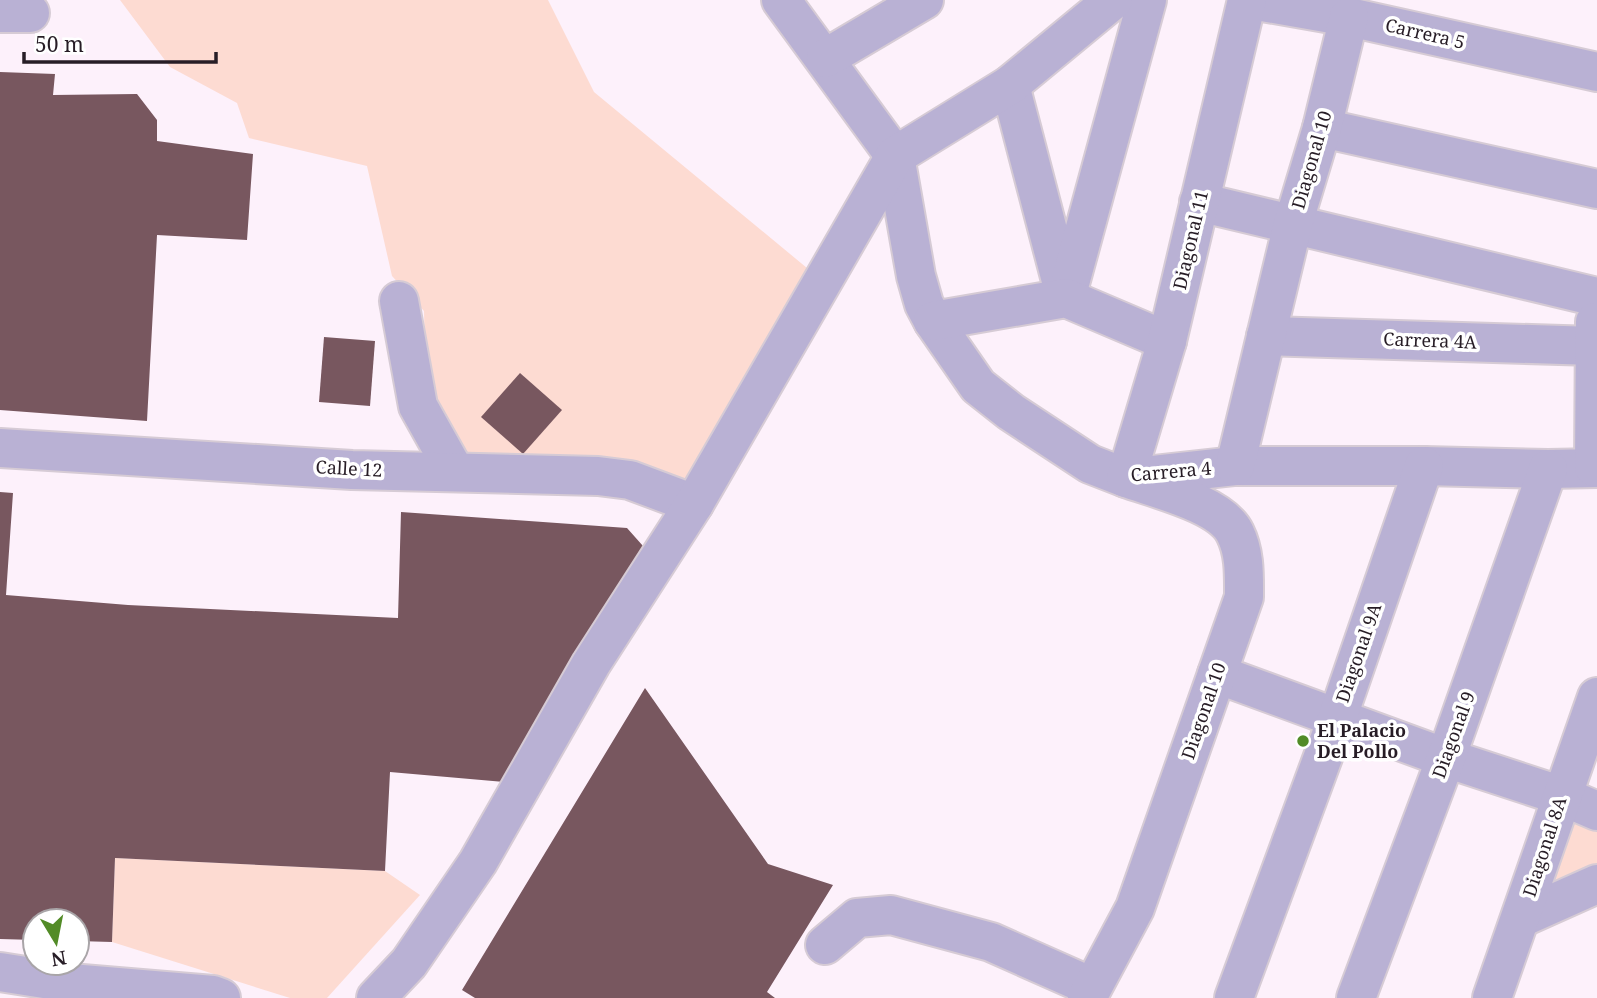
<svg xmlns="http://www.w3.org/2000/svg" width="1597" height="998" viewBox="0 0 1597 998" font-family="'Noto Serif',serif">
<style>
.green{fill:#fddbd2}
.building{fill:#78575f}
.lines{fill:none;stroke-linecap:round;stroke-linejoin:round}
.minor-casing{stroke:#d6cbd5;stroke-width:42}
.minor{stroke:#b9b1d4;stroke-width:38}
.poi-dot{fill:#528b27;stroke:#fff;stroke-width:2.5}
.labels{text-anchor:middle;stroke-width:7;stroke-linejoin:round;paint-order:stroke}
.street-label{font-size:18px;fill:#271d26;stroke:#fff}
.poi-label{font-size:18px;font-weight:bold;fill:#271d26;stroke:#fff;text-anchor:start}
</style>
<rect width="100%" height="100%" fill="#fdf1fb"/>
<!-- green -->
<g class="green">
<polygon points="120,0 548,0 594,92 807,268 684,489 463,463 426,401 424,311 392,276 367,166 249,138 237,103 170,67"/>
<polygon points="1562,796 1597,811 1597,884 1521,918"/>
<polygon points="115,858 385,871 420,895 327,998 290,998 112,942"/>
</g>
<!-- building -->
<g class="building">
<polygon points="0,72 55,74 53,95 137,94 157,120 157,141 253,154 247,240 157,235 147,421 0,410"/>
<polygon points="324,337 375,341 370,406 319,402"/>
<polygon points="520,373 562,410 523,454 481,417"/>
<polygon points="0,492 13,493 6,595 128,605 398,618 401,512 627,528 651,555 516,783 390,772 385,871 115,858 112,942 77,941 77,921 35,921 35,940 0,939"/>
<polygon points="645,688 768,864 833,885 767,992 775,998 475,998 462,990"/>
</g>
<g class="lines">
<!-- minor casing -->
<g class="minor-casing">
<g id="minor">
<polyline points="781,0 895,156 916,276 924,304 933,321 978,386 1011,412 1090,464 1126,478 1235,466 1424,466 1548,469 1597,468"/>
<polyline points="1251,0 1349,17 1597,72"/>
<polyline points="0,13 30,13"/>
<polyline points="826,58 924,0"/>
<polyline points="1010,85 1065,296"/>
<polyline points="1322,128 1597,189"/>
<polyline points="1199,202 1597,297"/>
<polyline points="1066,298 1147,0"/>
<polyline points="399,301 418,406 455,472"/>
<polyline points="933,321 1066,298 1167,341"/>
<polyline points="1266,336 1594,346"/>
<polyline points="0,448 352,470 598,476 630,480 694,504"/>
<polyline points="1235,466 1293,224 1322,128 1349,17"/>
<polyline points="1594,467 1595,322"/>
<polyline points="1217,674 1446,758 1562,796 1597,811"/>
<polyline points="1521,918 1597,884"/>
<polyline points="825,945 857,918 891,915 991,942 1092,987"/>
<polyline points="0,972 70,983 213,995 221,998"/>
<polyline points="376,998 409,963 478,862 591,664 694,504 895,156 1010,85 1113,0"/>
<path d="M1087,998L1135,908L1244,597C1244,575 1245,553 1235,533C1221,504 1156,489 1126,478L1167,341L1247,0"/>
<polyline points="1234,998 1337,719 1424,466"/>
<polyline points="1356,998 1446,758 1548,469"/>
<polyline points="1492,998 1597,697"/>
</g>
</g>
<!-- minor -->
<use href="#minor" class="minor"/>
</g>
<!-- markers -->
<circle class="poi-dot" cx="1303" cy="741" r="7"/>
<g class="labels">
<!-- street labels -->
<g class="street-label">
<text transform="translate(1425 34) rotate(13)" y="6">Carrera 5</text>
<text transform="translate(1312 160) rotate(-74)" y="6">Diagonal 10</text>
<text transform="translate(1191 240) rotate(-77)" y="6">Diagonal 11</text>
<text transform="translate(1430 341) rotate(2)" y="6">Carrera 4A</text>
<text transform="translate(349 469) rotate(3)" y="6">Calle 12</text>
<text transform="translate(1171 472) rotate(-5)" y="6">Carrera 4</text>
<text transform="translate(1359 653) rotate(-71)" y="6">Diagonal 9A</text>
<text transform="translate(1204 711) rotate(-71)" y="6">Diagonal 10</text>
<text transform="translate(1454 735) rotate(-70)" y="6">Diagonal 9</text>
<text transform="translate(1545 847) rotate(-72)" y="6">Diagonal 8A</text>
</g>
<!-- poi labels -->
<g class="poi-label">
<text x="1317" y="737">El Palacio<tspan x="1317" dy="21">Del Pollo</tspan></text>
</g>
</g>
<!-- north arrow -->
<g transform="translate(56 942) rotate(170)"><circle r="33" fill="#ffffff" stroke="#a9a5a8" stroke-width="2"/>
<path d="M0-5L12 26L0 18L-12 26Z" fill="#528b27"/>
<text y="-10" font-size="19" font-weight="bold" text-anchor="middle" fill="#271d26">N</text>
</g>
<!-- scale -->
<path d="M24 52v10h192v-10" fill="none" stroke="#271d26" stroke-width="3.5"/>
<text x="35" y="52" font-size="21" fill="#271d26" stroke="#ffffff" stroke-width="5" paint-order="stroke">50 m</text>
</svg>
